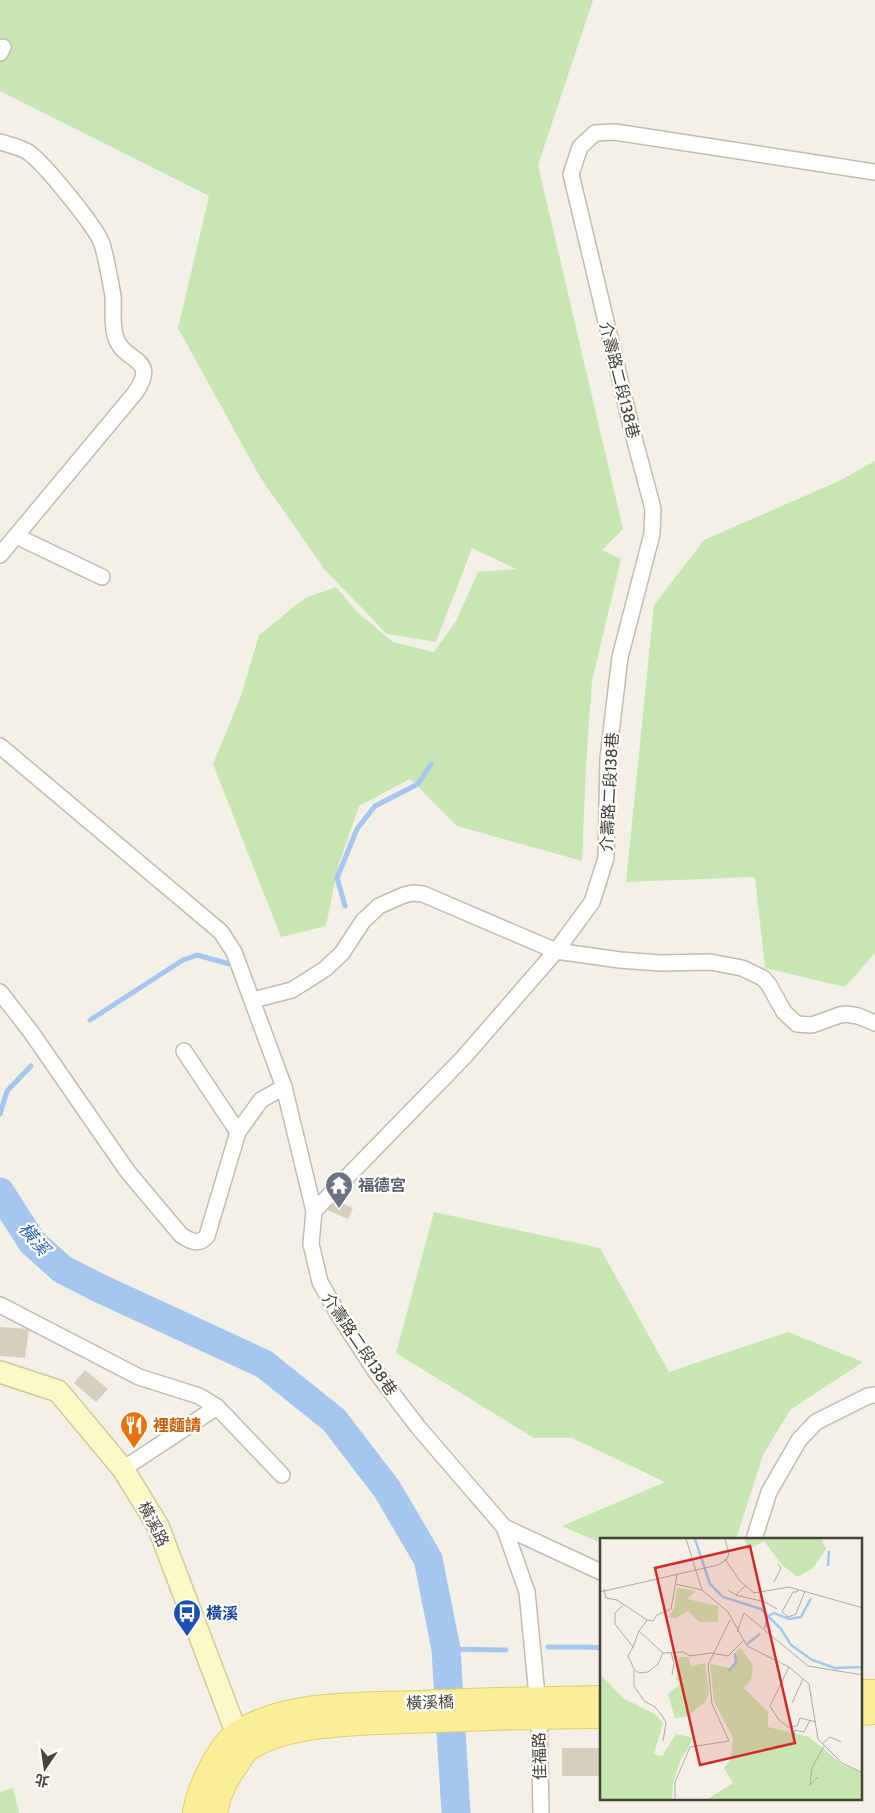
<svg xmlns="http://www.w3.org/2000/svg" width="875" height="1813" viewBox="0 0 875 1813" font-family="Cabin,'Noto Sans TC',sans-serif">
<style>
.green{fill:#c7e6b1}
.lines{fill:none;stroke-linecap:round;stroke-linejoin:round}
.stream{stroke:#a5c6ee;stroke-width:5}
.river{stroke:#a5c6ee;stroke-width:29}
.building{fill:#d5cfbd}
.street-casing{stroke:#c1bdad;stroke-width:18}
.secondary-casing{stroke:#d2cb98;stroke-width:24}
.primary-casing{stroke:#e0ce68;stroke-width:26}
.street{stroke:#fff;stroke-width:15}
.secondary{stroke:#fdf8c8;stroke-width:21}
.primary{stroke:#fbee98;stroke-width:24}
.labels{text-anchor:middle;stroke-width:4.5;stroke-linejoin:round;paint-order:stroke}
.street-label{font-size:16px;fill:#464236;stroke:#fff}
.worship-label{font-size:16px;font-weight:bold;fill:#5b616d;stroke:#fff;text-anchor:start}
.food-label{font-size:16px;font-weight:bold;fill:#c56008;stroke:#fff;text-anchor:start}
.transit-label{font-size:16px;font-weight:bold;fill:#164399;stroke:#fff;text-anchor:start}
.water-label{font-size:18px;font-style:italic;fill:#3268af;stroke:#fff}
.inset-river{fill:none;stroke:#a5c6ee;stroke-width:2.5}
.inset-road{fill:none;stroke:#aeaba0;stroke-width:1}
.view{fill:#d62828;fill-opacity:0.15;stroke:#d62828;stroke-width:2.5}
.inset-edge{fill:none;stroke:#464236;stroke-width:2.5}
</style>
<rect width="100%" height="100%" fill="#f3f1e7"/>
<!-- green -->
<g class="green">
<polygon points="0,0 593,0 538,165 623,529 602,550 621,559 592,681 586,765 582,861 457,826 410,779 359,806 338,866 326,926 281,937 213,764 241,696 259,635 305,598 336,587 357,612 393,642 434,652 456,621 478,572 516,569 472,548 436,642 387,634 325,570 260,477 178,328 209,196 0,91"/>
<polygon points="875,461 875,953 845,987 765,968 755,877 626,882 654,605 704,540 839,481"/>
<polygon points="434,1212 600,1248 669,1372 788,1332 863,1362 790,1410 763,1455 736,1539 601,1539 601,1543 562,1526 665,1482 572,1438 534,1438 396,1353"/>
<polygon points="13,1788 19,1813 0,1813 0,1792"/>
</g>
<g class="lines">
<!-- stream -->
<g class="stream">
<polyline points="345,906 337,878 357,829 375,806 418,784 431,764"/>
<polyline points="90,1020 183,960 197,955 233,965"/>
<polyline points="0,1114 7,1091 31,1066"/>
<polyline points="548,1647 588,1647 601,1648"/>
<polyline points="446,1649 506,1650"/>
</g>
<!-- river -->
<polyline class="river" points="0,1192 32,1242 62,1269 99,1288 264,1364 334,1420 387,1489 428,1559 446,1649 456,1813"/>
</g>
<!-- building -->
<g class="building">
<polygon points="330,1198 353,1208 348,1219 325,1209"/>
<polygon points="0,1327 29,1329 25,1358 0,1356"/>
<polygon points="85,1370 108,1389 96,1402 74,1383"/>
<rect x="562" y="1748" width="39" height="28"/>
</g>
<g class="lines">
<!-- street casing -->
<g class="street-casing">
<g id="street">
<polyline points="0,53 3,47"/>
<path d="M0,142C10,145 20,147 28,152C43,162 97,228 102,244C107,261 110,279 113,296C114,310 111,325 116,338C124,363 160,357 135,393L0,555"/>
<polyline points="16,536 102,577"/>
<polyline points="0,746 221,932 234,952 284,1087 314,1211 311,1244 320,1282 338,1314 376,1372 418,1427 504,1527 527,1592 539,1716 541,1813"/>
<path d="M0,992L31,1032L128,1172L181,1235C190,1241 199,1246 207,1236L238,1132L261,1100L284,1087"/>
<polyline points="253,1000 292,990 325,969 342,953 363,921 379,906 404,895 413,893 423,894 556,951 620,960 660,963 710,962 742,968 763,978 769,985 784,1012 797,1024 812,1025 840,1015 846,1014 858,1016 875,1023"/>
<polyline points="184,1051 238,1132"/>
<polyline points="314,1211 464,1057 556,951 592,902 606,858 608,758 620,657 652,534 653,509 631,426 571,174 580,147 595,133 615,132 875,172"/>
<polyline points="0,1305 139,1377 199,1396 217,1407"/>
<polyline points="123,1469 217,1407 282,1475"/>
<polyline points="504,1527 601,1572"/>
<polyline points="754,1539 769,1492 799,1440 816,1422 868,1396 875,1395"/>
</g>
</g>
<!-- secondary casing -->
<g class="secondary-casing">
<polyline id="secondary" points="0,1372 58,1391 123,1469 158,1526 243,1750"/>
</g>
<!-- primary casing -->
<g class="primary-casing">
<g id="primary">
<polyline points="861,1692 875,1692"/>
<polyline points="861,1713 875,1712"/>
<path d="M195,1813C198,1791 218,1747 237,1734C283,1701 364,1705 419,1703C480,1700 540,1699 601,1698"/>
<path d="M215,1813C218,1794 225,1781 236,1765C239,1761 241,1756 245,1752C280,1720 386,1722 434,1720C490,1718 545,1716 601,1716"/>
</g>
</g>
<!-- street -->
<use href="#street" class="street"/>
<!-- secondary -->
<use href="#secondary" class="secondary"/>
<!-- primary -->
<use href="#primary" class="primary"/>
</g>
<!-- icons -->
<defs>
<g id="temple-pin" transform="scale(1.4375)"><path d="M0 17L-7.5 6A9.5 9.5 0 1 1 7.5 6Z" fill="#6b7280" stroke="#fff"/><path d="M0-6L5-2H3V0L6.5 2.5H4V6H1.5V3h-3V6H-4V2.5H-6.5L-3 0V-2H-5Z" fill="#fff"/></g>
<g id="restaurant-pin" transform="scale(1.4375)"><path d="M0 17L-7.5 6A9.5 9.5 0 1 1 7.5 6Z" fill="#e8710a" stroke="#fff"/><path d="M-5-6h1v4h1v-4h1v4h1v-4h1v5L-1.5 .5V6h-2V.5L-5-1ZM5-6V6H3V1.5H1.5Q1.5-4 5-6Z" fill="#fff"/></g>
<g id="bus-pin" transform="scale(1.4375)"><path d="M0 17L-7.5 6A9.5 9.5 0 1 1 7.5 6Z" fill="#1a4fb4" stroke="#fff"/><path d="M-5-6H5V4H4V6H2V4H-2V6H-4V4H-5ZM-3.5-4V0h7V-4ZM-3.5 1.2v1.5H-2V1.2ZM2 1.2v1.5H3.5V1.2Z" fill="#fff"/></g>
</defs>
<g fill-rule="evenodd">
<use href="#temple-pin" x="339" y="1185"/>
<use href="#restaurant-pin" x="134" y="1425"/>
<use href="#bus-pin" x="187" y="1613"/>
</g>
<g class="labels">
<!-- street labels -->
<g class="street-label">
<text transform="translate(620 380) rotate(76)" y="6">介壽路二段138巷</text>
<text transform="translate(609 792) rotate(-87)" y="6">介壽路二段138巷</text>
<text transform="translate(360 1344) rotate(56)" y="6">介壽路二段138巷</text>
<text transform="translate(154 1524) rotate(63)" y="6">橫溪路</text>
<text transform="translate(430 1702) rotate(-2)" y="6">橫溪橋</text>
<text transform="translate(539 1756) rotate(-91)" y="6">佳福路</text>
</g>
<!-- worship labels -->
<g class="worship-label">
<text x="358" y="1191">福德宮</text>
</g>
<!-- food labels -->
<g class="food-label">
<text x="153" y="1431">裡麵請</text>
</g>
<!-- transit labels -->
<g class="transit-label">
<text x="206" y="1619">橫溪</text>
</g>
<!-- water labels -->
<g class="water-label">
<text transform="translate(34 1239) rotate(50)" y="6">橫溪</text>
</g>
</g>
<!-- overview -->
<g transform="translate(600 1538)">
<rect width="262" height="262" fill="#f3f1e7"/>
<path d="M144,1H221L226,11L213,30L198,39L182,27L164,3L149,11ZM77,50L96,53L87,61L118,68V84H99L88,73L76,80L68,79L74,71ZM141,110L153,127L151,142L144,150L168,174V189L209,199L243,227L262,234V262H106L133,245L124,230L131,220L133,200L114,163L110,126L131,130L136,126L137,112ZM79,119H88L91,128L105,125L109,155L105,164L86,179L75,180L68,156L80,146L76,141ZM1,137L23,160L55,176L63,185L54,216L62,218L76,196L94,200L80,223L73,246L72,262H0Z" fill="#c7e6b1"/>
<path class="inset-river" d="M95,1L110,46L123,59L161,71L181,91L191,107L212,122L235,130L263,129M228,28L229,13M165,90L168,78L174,75L189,81L201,79L211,60M147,106L160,96M129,133L136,124L135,115"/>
<path class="inset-road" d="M86,1L102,52L128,74L147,108L189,129L209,146L218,201L242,225L263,235M125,21L140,43L154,55L189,49L263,70M174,44L181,30L178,26M76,46L102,52M4,51L6,60L17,62L47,82M198,51L197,54H193L182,74L188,79L196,76L205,53M128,52L136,57L145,48M0,54L118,27L126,22L129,16L125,1M136,57L165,64L177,71M22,68L15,75V86L33,109L39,93L63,115L83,114L90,118L111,115L128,118L143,103M39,93L47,82L53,83L57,77L71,71L77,37M137,94L144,75L208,128L263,137M33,109L28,118L34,131V148L44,163L55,169L63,179L66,185L63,203M71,115L74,125L72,137M189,129L170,168L179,182L188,189L197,188L200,180L216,184M35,132L39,135L48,134L58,126L63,115M192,165L203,141M194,200L195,192L204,194L210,182M222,206L230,199L241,204M218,239L210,247L212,230L224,208M75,262V244L90,209L129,203L112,166L108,127L130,82"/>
<path class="view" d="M150,8L195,205L100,227L55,30Z"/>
<rect width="262" height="262" class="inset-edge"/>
</g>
<!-- north arrow -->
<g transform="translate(45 1768) rotate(193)" stroke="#ffffff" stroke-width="4" paint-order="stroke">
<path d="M0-4L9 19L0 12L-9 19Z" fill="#464236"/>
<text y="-8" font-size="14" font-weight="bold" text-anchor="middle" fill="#464236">北</text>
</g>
</svg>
